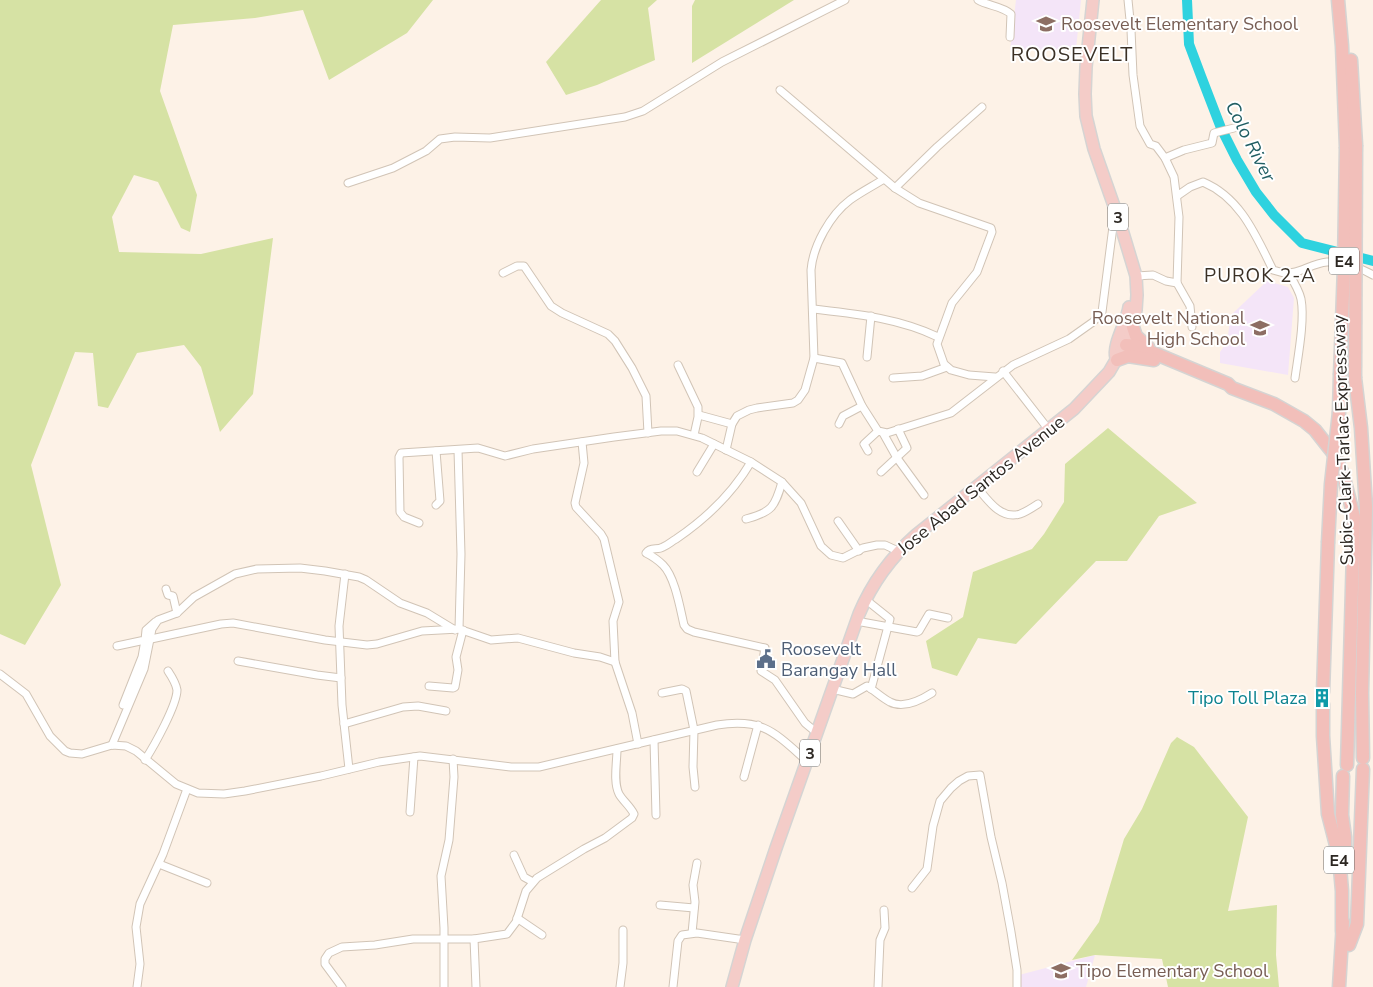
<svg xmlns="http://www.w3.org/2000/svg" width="1373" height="987" viewBox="0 0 1373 987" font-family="'Nunito Sans',sans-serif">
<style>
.education{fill:#f4e5f8}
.green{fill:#d6e2a4}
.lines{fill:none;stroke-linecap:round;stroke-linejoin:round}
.river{stroke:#2ed2df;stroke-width:10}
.minor-casing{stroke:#d1c4b6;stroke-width:9}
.trunk-casing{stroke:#d5d4d3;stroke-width:14}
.motorway-casing{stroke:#d5d4d3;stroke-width:15}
.minor{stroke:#fff;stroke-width:7}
.trunk{stroke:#f4ccc8;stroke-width:11}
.motorway{stroke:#f2bfba;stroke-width:12}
.motorway-bridge-casing{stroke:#d5d4d3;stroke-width:15;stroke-linecap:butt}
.motorway-bridge{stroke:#f2bfba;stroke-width:12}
.labels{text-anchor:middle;stroke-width:4;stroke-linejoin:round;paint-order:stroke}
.shield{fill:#fff;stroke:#6b6864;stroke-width:1}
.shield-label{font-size:16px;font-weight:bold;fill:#2c2722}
.education-label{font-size:18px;fill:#785e54;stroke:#fff;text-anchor:start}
.street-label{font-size:18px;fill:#2c2722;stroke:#fff}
.service-label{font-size:18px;fill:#4e5e75;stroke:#fff;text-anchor:start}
.culture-label{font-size:18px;fill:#0d838f;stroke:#fff;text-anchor:end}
.water-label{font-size:19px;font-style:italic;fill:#215f64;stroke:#fff}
.neighbourhood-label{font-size:19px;letter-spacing:1px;fill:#3a3025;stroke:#fff}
.quarter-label{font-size:20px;letter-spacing:1px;fill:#3a3025;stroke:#fff}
</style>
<rect width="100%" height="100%" fill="#fdf2e7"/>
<!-- education -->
<g class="education">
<polygon points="1016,0 1081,0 1076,49 1010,50"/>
<polygon points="1267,281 1288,287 1294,298 1288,375 1220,363 1220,352 1227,342 1231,315"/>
<polygon points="1095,955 1086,987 1019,987 1019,975"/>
</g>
<!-- green -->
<g class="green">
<polygon points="0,0 433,0 407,33 329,80 303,10 255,18 173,25 160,91 197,195 190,232 181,228 158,182 134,175 112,217 119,252 201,254 273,238 253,394 220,432 201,367 184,345 137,353 108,408 98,406 93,353 75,352 31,465 61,585 25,645 0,634"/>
<polygon points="601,0 657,0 648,8 655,60 597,85 566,95 546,62"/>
<polygon points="695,0 794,0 692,63 692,6"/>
<polygon points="1108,428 1197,503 1159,516 1127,561 1096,561 1016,644 978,638 957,676 932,668 926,641 963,617 973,572 1032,549 1044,534 1064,502 1065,464"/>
<polygon points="1177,737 1194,747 1248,817 1228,911 1277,905 1276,955 1279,987 1168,987 1162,959 1095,955 1072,960 1099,922 1124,839 1142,809 1171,743"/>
</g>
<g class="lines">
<!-- river -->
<polyline class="river" points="1187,0 1189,44 1201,76 1221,128 1237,160 1256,192 1274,215 1302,243 1373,261"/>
<!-- minor casing -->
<g class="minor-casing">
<g id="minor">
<path d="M978,0C988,6 1002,6 1011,14L1010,37"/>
<polyline points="1128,0 1131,30 1133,75 1140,126 1150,144 1156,146 1165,158 1174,177 1179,217 1177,283 1190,306 1192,327"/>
<polyline points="780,90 895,188 919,203 991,228 992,232 977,272 952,303 937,344 944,364 951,370 969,375 995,377"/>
<polyline points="1165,158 1184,150 1212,143 1214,133 1234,128"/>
<polyline points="348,183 393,168 426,151 440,139 455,137 490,138 625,117 643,111 722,62 845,0"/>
<polyline points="895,188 937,147 982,107"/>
<path d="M1177,196L1190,187L1203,182C1241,198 1256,236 1273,270C1298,279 1306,264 1327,262C1342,261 1361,268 1373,275"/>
<polyline points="503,273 517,266 524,266 551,306 562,313 608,334 615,341 632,368 646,396 648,433"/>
<path d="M1289,274C1294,282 1299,290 1301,299C1305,320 1298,356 1295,378"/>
<polyline points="1136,276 1153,275 1166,281 1177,283"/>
<path d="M813,309C856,314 898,318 938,337"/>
<polyline points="867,357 871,316"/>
<polyline points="814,358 842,363 862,406 878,431 887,433 951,413 1013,365 1069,339 1093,322 1102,312 1115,211"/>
<polyline points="678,365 698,407 698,417 694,435"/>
<polyline points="1003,371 1049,430"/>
<polyline points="893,378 922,376 947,367"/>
<polyline points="699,415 732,424"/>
<polyline points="839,424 843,416 862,406"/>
<polyline points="883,433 897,458 924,495"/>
<polyline points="582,442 584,463 575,503 576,507 601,534 604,539 619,602 613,621 615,662 632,713 638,744"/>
<polyline points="458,450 461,554 459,629"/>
<path d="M726,450L732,424L737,416L749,410L757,408L793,403L798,400L805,390L814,358L811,270C813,246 830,215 850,200C861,192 873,186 884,179"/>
<polyline points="868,451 864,444 878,431"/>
<path d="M751,462C732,494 707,518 676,539C672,541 668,545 663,547C657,551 651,546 646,553C652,556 658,560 663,565C675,577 680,608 684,625L687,629L694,632L765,648L761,671L775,680L805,723L817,733"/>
<polyline points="697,472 714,444"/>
<polyline points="881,472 907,448 898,429"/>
<path d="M976,486C987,499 1000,520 1020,514C1026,512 1032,508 1038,504"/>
<polyline points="436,505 440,501 436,451"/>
<path d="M746,519C772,512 775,507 782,482"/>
<polyline points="838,521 859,551"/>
<polyline points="419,523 404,517 400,512 399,457 401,453 478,448 505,456 533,449 614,437 661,431 677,431 702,438 751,462 782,482 801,503 821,546 831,555 843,558 863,548 877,545 885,545 898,551"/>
<polyline points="345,574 339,626 342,705 349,769"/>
<polyline points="166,589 168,595 173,596 177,613"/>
<polyline points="865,599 890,619 871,689"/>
<polyline points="856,621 917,632 919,631 929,614 948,618"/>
<polyline points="151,639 221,624 233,623 325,640 367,645 377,644 422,631 459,629 491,640 518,638 574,653 600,657 615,662"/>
<polyline points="117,646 145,640 146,630 155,622"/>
<polyline points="238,661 317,675 341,678"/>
<path d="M0,674L26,694L50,736L65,751L70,753L82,754L112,745L126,746L136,751L176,784L198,793L224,794L245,791L321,776L379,762L420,756L511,767H539L717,725C763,718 774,732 807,761"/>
<polyline points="429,686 453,688 455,687 458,670 456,657 463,630"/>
<path d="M832,689L853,694L867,686C875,691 882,698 890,702C903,709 921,700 932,693"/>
<polyline points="662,693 682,689 686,691 694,730 693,767 695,787"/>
<polyline points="123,705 142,657 145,640"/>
<polyline points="344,724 403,707 418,706 446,711"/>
<polyline points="654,740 656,815"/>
<polyline points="112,745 144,669 152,629 158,620 177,613 194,597 235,574 257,569 300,568 325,571 359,577 366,580 400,603 427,613 455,630"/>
<path d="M145,760C154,746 177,705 177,690C176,683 172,677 168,671"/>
<polyline points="744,777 758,725"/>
<polyline points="410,812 414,757"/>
<polyline points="514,855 524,877 533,882"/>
<polyline points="159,864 207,883"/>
<polyline points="912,888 927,869 933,826 940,801 951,788 959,781 968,776 980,775 991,837 1002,883 1011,932 1017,970 1017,987"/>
<polyline points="660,905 694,908"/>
<polyline points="517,918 542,935"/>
<polyline points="692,933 695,902 693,885 697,863"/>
<polyline points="474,939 476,987"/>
<polyline points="137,987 140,964 136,927 140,904 163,854 187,789"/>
<path d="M342,987L325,964V959L329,953L342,947L375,945L413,939H474L507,934L516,922L526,891L537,878L584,849L605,838L632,818L634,814C630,806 623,801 619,794C613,782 617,762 617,749"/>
<polyline points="444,987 444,928 441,876 449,840 454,777 453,759"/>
<polyline points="620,987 623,963 623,930"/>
<polyline points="673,987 678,941 682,935 697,933 745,940"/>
<polyline points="878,987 880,940 885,928 884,910"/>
</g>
</g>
<!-- trunk casing -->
<g class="trunk-casing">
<g id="trunk">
<path d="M1116,358C1112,345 1127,322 1129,307"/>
<path d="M732,987L745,940L776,848L859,614C872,583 890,558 916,535L1074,409L1109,372L1130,336L1136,310L1137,295L1136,276L1120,223L1094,149L1086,116L1085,94L1086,67L1093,0"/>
</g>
</g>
<!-- motorway casing -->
<g class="motorway-casing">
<g id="motorway">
<polyline points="1338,0 1342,46 1346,147"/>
<polyline points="1351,60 1356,145"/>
<polyline points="1133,327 1136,336 1148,347"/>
<polyline points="1126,345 1137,346 1228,384 1232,388 1274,404 1304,421 1315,430 1326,444 1334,454 1343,474 1354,517 1347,765"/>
<polyline points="1117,360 1128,356 1154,360"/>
<polyline points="1355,378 1361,428 1366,507 1362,693 1363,758"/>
<polyline points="1339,412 1340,375"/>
<polyline points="1323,692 1328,543"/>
<polyline points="1323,704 1323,736 1328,814 1339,857 1342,891 1342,931"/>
<polyline points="1343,776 1342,815 1345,837 1345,862"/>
<polyline points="1349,945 1357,924 1363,769"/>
<polyline points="1339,987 1343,922"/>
</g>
</g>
<!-- minor -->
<use href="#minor" class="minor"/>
<!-- trunk -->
<use href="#trunk" class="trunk"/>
<!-- motorway -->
<use href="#motorway" class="motorway"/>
<!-- motorway-bridge casing -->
<g class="motorway-bridge-casing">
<g id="motorway-bridge">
<polyline points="1340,375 1344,267 1346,147"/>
<polyline points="1355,378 1356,145"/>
<polyline points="1328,543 1331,484 1339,412"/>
</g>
</g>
<!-- motorway-bridge -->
<use href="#motorway-bridge" class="motorway-bridge"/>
</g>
<!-- icons -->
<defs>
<g id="school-bare" transform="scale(1.5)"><path d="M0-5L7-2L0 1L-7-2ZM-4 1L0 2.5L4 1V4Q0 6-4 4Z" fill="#8d6e63" stroke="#fff" stroke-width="2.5" paint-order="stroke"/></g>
<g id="civic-bare" transform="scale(1.5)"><path d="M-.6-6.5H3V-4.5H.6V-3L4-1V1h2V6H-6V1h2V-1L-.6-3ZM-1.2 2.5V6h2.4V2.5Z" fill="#5c6f8a" stroke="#fff" stroke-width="2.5" paint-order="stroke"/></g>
<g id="building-bare" transform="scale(1.5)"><path d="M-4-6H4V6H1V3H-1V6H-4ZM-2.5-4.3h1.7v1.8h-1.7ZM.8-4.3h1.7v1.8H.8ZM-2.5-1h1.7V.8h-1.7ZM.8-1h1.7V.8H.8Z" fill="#0f9aa8" stroke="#fff" stroke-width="2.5" paint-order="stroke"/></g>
</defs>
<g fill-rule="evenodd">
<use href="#school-bare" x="1046" y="24"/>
<use href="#school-bare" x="1260" y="328"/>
<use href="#civic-bare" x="766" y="659"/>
<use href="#building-bare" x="1322" y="698"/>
<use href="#school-bare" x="1061" y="971"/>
</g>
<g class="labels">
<!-- shield labels -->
<g class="shield">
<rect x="1108" y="203.5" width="20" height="27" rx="4"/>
<rect x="1329" y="247.5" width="30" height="27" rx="4"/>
<rect x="800" y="739.5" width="20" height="27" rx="4"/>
<rect x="1324" y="846.5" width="30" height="27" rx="4"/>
</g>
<g class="shield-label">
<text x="1118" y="223">3</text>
<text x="1344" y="267">E4</text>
<text x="810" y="759">3</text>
<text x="1339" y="866">E4</text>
</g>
<!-- education labels -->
<g class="education-label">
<text x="1061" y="30">Roosevelt Elementary School</text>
<text x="1245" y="324" text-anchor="end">Roosevelt National<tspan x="1245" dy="21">High School</tspan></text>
<text x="1076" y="977">Tipo Elementary School</text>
</g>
<!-- street labels -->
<g class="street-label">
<text transform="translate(1343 440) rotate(-92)" y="6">Subic-Clark-Tarlac Expressway</text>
<text transform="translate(981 485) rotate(-39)" y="6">Jose Abad Santos Avenue</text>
</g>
<!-- service labels -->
<g class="service-label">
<text x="781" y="655">Roosevelt<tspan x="781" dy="21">Barangay Hall</tspan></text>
</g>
<!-- culture labels -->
<g class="culture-label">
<text x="1307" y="704">Tipo Toll Plaza</text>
</g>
<!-- water labels -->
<g class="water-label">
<text transform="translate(1251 141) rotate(63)" y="7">Colo River</text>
</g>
<!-- neighbourhood labels -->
<g class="neighbourhood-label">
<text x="1260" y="282">PUROK 2-A</text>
</g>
<!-- quarter labels -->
<g class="quarter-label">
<text x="1072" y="61">ROOSEVELT</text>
</g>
</g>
</svg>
